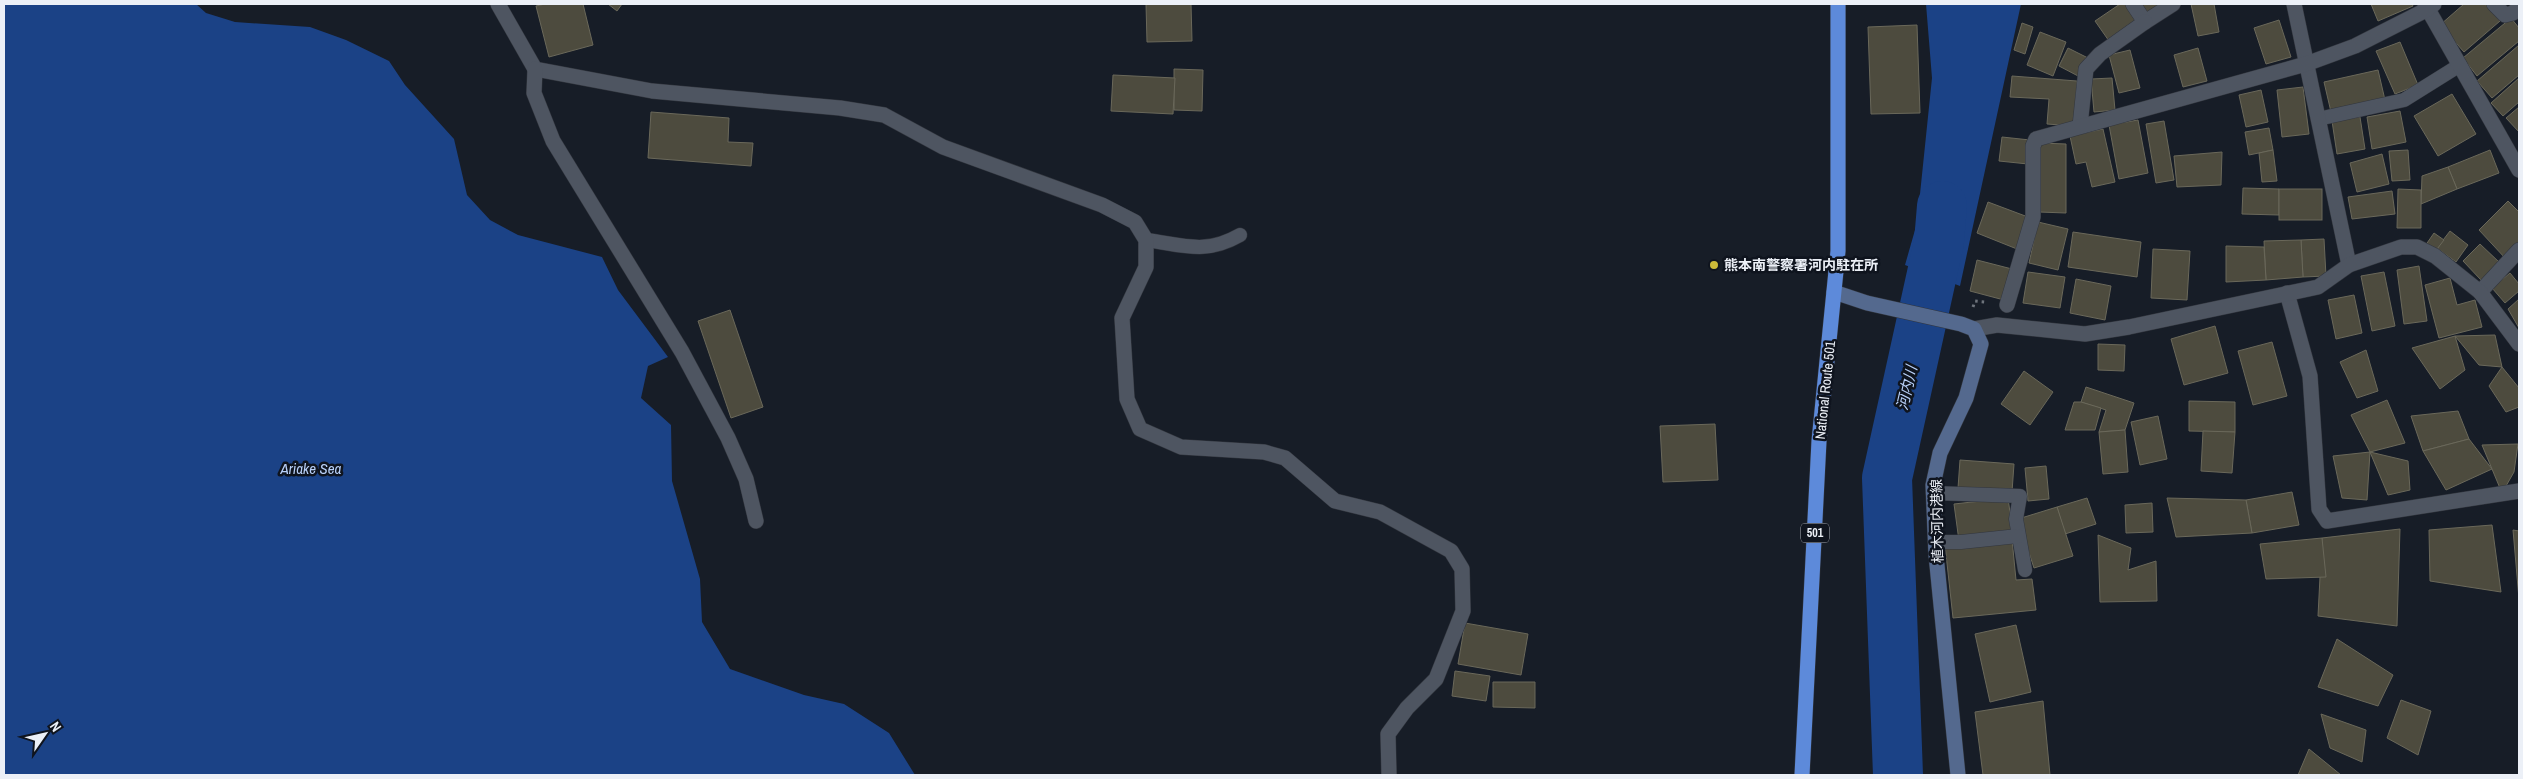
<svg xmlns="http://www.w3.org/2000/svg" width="2523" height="779" viewBox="0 0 2523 779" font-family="'Archivo Narrow','Noto Sans JP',sans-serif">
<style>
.water{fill:#1b4286}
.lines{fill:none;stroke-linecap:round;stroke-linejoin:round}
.river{stroke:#1b4286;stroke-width:50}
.building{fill:#4d4b3e;stroke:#6a685a}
.service-casing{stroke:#32363e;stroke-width:15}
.minor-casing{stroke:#32363e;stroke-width:16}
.secondary-casing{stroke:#32363e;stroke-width:16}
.trunk-casing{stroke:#32363e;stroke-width:16}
.path{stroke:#6e747c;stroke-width:3;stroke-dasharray:2.5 4;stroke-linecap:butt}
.service{stroke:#4e5561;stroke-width:14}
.minor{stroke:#4e5561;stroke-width:15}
.secondary{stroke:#54698e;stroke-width:15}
.trunk{stroke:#5d8ada;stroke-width:15}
.poi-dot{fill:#cbb939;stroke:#0f141e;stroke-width:2}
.labels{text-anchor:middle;stroke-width:5;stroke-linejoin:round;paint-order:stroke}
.shield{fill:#0f141e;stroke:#aaaeb6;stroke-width:1}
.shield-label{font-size:12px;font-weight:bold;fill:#ecf0f7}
.poi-label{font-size:14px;font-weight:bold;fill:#ecf0f7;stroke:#0f141e;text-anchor:start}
.street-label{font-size:14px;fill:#ecf0f7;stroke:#0f141e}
.water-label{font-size:15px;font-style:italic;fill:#b8d0f8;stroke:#0f141e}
</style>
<rect width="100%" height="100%" fill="#171d27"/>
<!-- water -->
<g class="water">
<polygon points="4,4 196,4 206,13 235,22 310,27 346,40 389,61 405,85 454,139 467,195 490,220 518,235 602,257 618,290 668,357 648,366 641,398 671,425 672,481 700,579 702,622 730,669 804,695 844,704 889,733 915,775 4,775"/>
<polygon points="1926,4 2021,4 1960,286 1905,265 1917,223 1932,78"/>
</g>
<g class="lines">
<!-- river -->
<polyline class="river" points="1898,775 1887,478 1939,242 1942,206"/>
</g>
<!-- building -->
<g class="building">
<polygon points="545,4 583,4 593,45 549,57 536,6"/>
<polygon points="608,4 622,4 617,11"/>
<polygon points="1146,4 1191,4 1192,41 1147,42"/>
<polygon points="2120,4 2125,4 2138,22 2109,41 2095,21"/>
<polygon points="2139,4 2162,4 2147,14"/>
<polygon points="2191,4 2214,4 2219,32 2198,36"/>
<polygon points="2371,4 2412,4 2413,6 2378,21"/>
<polygon points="2464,4 2485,4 2500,21 2464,52 2440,25"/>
<polygon points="2511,18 2519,28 2519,41 2477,76 2463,58"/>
<polygon points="2279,20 2291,57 2266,64 2254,28"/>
<polygon points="2022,23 2033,27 2025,54 2014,50"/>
<polygon points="1917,25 1920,113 1871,114 1868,27"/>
<polygon points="2040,32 2066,42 2053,76 2027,65"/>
<polygon points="2400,42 2418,85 2395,94 2376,51"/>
<polygon points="2519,45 2519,75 2492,98 2477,81"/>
<polygon points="2068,48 2090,59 2080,77 2059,66"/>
<polygon points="2198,48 2207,81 2183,87 2174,55"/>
<polygon points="2130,50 2140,88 2119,93 2109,55"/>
<polygon points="1174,69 1203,70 1202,111 1174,110"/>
<polygon points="2378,70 2385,100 2331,112 2324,82"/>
<polygon points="1113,75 1175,78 1173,114 1111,111"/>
<polygon points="2012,76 2077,81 2074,126 2047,124 2049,99 2010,97"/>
<polygon points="2112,78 2115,110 2094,112 2091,79"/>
<polygon points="2519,78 2519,102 2503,116 2491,103"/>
<polygon points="2303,87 2309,134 2282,137 2277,90"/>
<polygon points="2261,90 2268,122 2246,127 2239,95"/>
<polygon points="2452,94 2476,134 2438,156 2414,116"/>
<polygon points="2519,107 2519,132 2506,118"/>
<polygon points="2400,111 2406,142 2372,149 2367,117"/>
<polygon points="651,112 729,118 728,142 753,143 751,166 648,158"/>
<polygon points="2360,117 2365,149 2337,154 2332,121"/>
<polygon points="2138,120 2148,173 2119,179 2109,125"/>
<polygon points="2164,121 2174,180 2156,183 2146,124"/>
<polygon points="2269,128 2273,150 2249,155 2245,132"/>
<polygon points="2103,129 2115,182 2092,187 2086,162 2076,164 2070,136"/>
<polygon points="2002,137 2030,140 2028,164 1999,161"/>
<polygon points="2040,143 2066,144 2066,213 2039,212"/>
<polygon points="2273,150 2277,181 2262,182 2259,153"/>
<polygon points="2408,150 2410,180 2392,181 2389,151"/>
<polygon points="2490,150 2499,173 2457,189 2448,167"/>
<polygon points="2222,152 2221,185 2177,187 2174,156"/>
<polygon points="2382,154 2389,184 2357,192 2350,163"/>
<polygon points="2448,167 2457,189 2421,204 2422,176"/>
<polygon points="2243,188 2279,189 2279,215 2242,214"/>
<rect x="2279" y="189" width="43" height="31"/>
<polygon points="2398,189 2421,190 2421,228 2397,228"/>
<polygon points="2392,191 2395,214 2352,219 2348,197"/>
<polygon points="2508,201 2519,212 2519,246 2506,259 2479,230"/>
<polygon points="1988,202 2028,217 2017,249 1977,233"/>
<polygon points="2038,222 2068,229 2058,270 2029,263"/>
<polygon points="2450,231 2468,245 2456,262 2437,248"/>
<polygon points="2073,232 2141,242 2137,277 2068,267"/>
<polygon points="2434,233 2444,240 2434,253 2425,246"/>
<polygon points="2324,239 2326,276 2303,277 2301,240"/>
<polygon points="2301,240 2303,277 2266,280 2264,241"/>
<polygon points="2480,244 2499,262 2481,280 2463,261"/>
<polygon points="2226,246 2264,247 2266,280 2226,282"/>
<polygon points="2153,249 2190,251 2187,300 2151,298"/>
<polygon points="1977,260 2012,269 2004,300 1970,291"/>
<polygon points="2419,266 2427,321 2404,324 2397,270"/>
<polygon points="2028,272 2065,277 2060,308 2023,303"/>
<polygon points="2384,272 2395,326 2372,331 2361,276"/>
<polygon points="2510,273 2519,284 2519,291 2505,303 2492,288"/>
<polygon points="2450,278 2457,305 2475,300 2482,327 2439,338 2425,285"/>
<polygon points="2076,279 2111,286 2105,320 2070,313"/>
<polygon points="2354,295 2362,333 2336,339 2328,300"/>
<polygon points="2519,299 2519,328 2508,309"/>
<polygon points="730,310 763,407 731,418 698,321"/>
<polygon points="2215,326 2228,373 2184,385 2171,339"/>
<polygon points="2495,335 2502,367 2479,365 2455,336"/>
<polygon points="2455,336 2465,370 2440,389 2412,348"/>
<polygon points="2272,342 2287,396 2253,405 2238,351"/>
<polygon points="2098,344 2125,345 2124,371 2098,370"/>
<polygon points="2366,350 2378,391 2357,398 2340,362"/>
<polygon points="2502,367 2519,388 2519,407 2506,412 2489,386"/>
<polygon points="2024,371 2053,392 2030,425 2001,404"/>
<polygon points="2086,387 2134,403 2125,430 2099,432 2106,410 2081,402"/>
<polygon points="2387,400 2405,443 2370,452 2351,415"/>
<polygon points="2189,401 2235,402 2235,432 2189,431"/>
<polygon points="2074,402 2081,402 2101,408 2095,430 2065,430"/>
<polygon points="2458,411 2469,439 2423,451 2411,416"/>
<polygon points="2158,416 2167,459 2140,465 2131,422"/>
<polygon points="1715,424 1718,480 1663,482 1660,426"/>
<polygon points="2125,430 2128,472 2103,474 2099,432"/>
<polygon points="2203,431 2235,432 2232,473 2201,471"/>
<polygon points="2469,439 2492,469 2446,490 2423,451"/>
<polygon points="2518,444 2514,472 2502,493 2482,445"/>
<polygon points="2370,452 2408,461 2410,490 2388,495"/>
<polygon points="2370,452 2367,500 2342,498 2333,456"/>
<polygon points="1960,460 2014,464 2012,492 1958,488"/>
<polygon points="2046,466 2049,499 2028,501 2025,468"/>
<polygon points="2292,492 2299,525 2252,533 2246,500"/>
<polygon points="2008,498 2013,534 1959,541 1954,504"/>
<polygon points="2087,498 2096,524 2065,534 2057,507"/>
<polygon points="2167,498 2246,500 2252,533 2176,537"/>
<polygon points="2152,503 2153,532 2126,533 2125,505"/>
<polygon points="2057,507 2073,556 2034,568 2018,519"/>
<polygon points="2492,525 2501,592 2430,581 2429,530"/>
<polygon points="2400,529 2397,626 2318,616 2322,538"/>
<polygon points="2513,530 2519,531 2519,599"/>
<polygon points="2098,535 2131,548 2128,570 2156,561 2157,601 2100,602"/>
<polygon points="2322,538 2326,577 2266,579 2260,544"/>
<polygon points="2012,539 2016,580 2032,579 2036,610 1953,618 1945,545"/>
<polygon points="1465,623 1528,634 1521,675 1458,664"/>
<polygon points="2016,625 2031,692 1990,702 1975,634"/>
<polygon points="2337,639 2393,675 2378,706 2318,687"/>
<polygon points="1455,671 1490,676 1486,701 1452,696"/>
<polygon points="1493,682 1535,682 1535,708 1493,707"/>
<polygon points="2401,700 2431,711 2418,755 2387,738"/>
<polygon points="2043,701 2050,775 1983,775 1975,712"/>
<polygon points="2321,714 2366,730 2362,762 2330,748"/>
<polygon points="2309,749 2341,775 2298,775"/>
</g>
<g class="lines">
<!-- service casing -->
<g class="service-casing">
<g id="service">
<polyline points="2318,119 2404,100 2460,65"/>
<path d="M1146,240C1184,245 1205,255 1240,235"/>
<polyline points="1933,493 2020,496 2016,519 2025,570"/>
<polyline points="1935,542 1961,542 2018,536"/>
</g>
</g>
<!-- minor casing -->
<g class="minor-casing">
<g id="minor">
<polyline points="498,4 535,69 652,91 840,108 884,115 943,147 1102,205 1135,222 1146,240 1146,267 1122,318 1127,399 1140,429 1181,447 1264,452 1285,458 1335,501 1380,512 1451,551 1462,569 1463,611 1436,679 1407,708 1388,734 1389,775"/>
<polyline points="2133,4 2145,22 2173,4"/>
<polyline points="2294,4 2349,265"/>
<polyline points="2425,4 2519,170"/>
<polyline points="2494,4 2505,15 2513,13 2519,7"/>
<polyline points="535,69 534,93 553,141 682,352 728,438 746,479 756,521"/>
<polyline points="2080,126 2086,69 2100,54 2145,22"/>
<polyline points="2480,292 2519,250"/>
<polyline points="2287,293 2310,376 2319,509 2327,521 2519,491"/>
<polyline points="2007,305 2033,217 2033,146 2036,139 2306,64 2355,46 2428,9 2434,4"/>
<polyline points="1974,329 1997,325 2085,334 2129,327 2318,287 2349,265 2401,247 2417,247 2435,256 2480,292 2519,344"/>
</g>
</g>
<!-- secondary casing -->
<g class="secondary-casing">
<polyline id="secondary" points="1834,292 1867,303 1961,324 1974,329 1981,344 1966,398 1940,453 1933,485 1936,555 1958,775"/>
</g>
<!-- trunk casing -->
<g class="trunk-casing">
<polyline id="trunk" points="1802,775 1819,441 1838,251 1838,4"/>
</g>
<!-- path -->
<polyline class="path" points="1973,307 1975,301 1985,302"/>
<!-- service -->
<use href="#service" class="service"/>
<!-- minor -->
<use href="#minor" class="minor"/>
<!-- secondary -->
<use href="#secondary" class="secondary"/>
<!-- trunk -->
<use href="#trunk" class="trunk"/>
</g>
<!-- markers -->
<circle class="poi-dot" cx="1714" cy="265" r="5"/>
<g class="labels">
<!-- shield labels -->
<rect class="shield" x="1801" y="523.5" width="28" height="19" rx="4"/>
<g class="shield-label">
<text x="1815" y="537">501</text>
</g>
<!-- poi labels -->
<g class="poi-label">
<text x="1724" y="270">熊本南警察署河内駐在所</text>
</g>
<!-- street labels -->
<g class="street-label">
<text transform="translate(1825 390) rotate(-84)" y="5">National Route 501</text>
<text transform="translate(1937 521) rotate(-91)" y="5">植木河内港線</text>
</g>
<!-- water labels -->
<g class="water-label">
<text transform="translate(1907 388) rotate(-77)" y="5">河内川</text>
<text x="311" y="474">Ariake Sea</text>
</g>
</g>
<!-- border -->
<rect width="2523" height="779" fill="none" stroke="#ecf0f7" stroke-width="10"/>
<!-- north arrow -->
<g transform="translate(45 734) rotate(56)" stroke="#0f141e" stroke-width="4" paint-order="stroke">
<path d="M0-4L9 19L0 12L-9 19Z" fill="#ecf0f7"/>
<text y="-8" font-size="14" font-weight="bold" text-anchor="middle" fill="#ecf0f7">N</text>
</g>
</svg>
